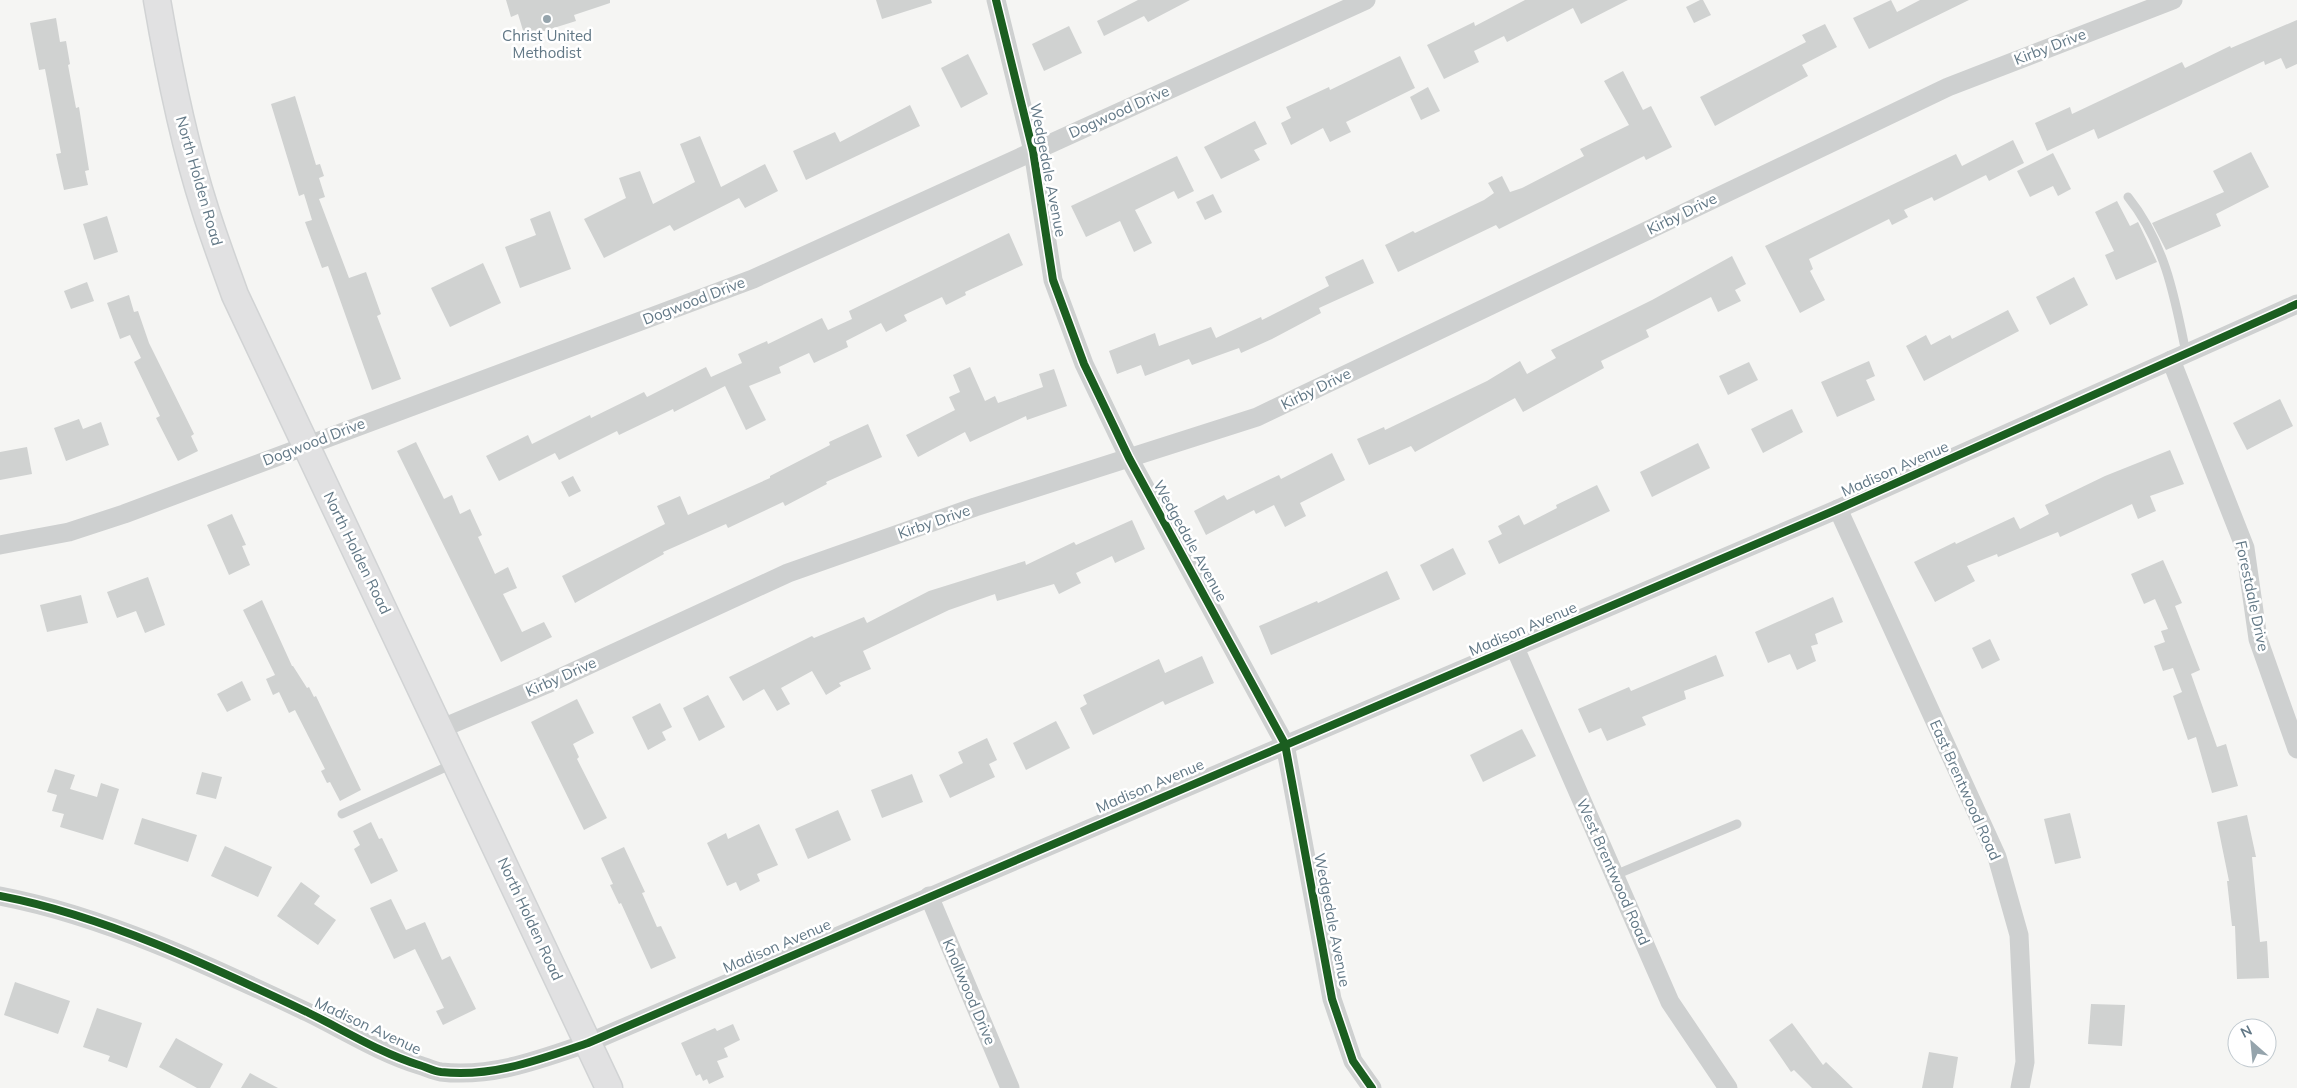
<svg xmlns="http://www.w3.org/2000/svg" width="2297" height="1088" viewBox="0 0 2297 1088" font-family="Mulish,sans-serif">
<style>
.building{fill:#d0d2d1}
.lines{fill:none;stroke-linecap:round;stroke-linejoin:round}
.secondary-casing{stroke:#d1d3d4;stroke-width:29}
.service{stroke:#ced0d0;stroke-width:9}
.minor{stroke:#ced0d0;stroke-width:19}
.secondary{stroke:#e1e1e2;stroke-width:26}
.cycleway-casing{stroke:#fff;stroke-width:11}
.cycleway{stroke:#1b5e20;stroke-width:8}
.poi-dot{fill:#95a4ac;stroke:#fff;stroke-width:2}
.labels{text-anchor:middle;stroke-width:5;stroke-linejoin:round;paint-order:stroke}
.poi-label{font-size:15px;fill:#627886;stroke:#fff}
.street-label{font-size:15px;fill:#627886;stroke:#fff}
</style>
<rect width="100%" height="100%" fill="#f5f5f3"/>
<!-- building -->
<g class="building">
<polygon points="506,0 610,0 610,3 574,15 576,21 525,37 518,14 511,17"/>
<polygon points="876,0 931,0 932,3 882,19"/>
<polygon points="1138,0 1190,0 1148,22 1144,16 1104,36 1097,21"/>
<polygon points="1525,0 1628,0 1581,24 1573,8 1507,42 1504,36 1474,51 1479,62 1444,79 1427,45 1474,22 1475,26"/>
<polygon points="1700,0 1703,0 1711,15 1694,23 1686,7"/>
<polygon points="1891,0 1897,12 1920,0 1969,0 1869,49 1853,18"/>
<polygon points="56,18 60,42 66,41 70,64 68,65 76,108 79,107 89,170 85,171 88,185 64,190 56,154 61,153 45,69 39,70 30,23"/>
<polygon points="2297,20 2297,64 2286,69 2281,58 2265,65 2264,61 2098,139 2094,129 2047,151 2035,123 2070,107 2072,114 2182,62 2185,68 2230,46 2231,48"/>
<polygon points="1825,24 1837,47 1802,65 1808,76 1715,126 1700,97 1806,42 1802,35"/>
<polygon points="1069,26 1082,53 1044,71 1032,44"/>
<polygon points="968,54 988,94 961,108 941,68"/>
<polygon points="1400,56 1415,88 1346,122 1351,132 1330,142 1323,128 1291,145 1281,123 1291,118 1286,107 1329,87 1330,90"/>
<polygon points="1623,71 1643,110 1651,106 1672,147 1646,160 1644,156 1499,229 1496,225 1398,272 1385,245 1413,231 1415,233 1484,200 1494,193 1488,183 1502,176 1510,192 1522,188 1584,156 1580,149 1629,125 1604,81"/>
<polygon points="1428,87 1440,111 1421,120 1410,97"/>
<polygon points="295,96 316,165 320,164 324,176 319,178 325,197 319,199 349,278 366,272 381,314 377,316 401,379 372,390 328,266 322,268 305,222 312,220 304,194 299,196 271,104"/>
<polygon points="910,105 920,126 806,180 793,151 835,132 840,142"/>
<polygon points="1255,121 1267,144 1254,150 1260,160 1221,179 1204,147"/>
<polygon points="700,136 721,187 765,164 778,191 745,208 739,198 674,231 670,225 604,258 584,219 626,198 619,178 640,171 653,204 695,182 680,144"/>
<polygon points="2013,140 2024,163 1989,181 1986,175 1934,201 1932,197 1904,210 1908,217 1892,225 1889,219 1809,259 1813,269 1810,271 1825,300 1800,313 1765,246 1956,154 1962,166"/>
<polygon points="2251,152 2269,187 2216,214 2221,226 2166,250 2152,223 2224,192 2213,171"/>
<polygon points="2053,153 2071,189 2058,196 2053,186 2030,197 2017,171"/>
<polygon points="1177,156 1194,191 1178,199 1174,191 1135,210 1152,243 1134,252 1120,221 1086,237 1071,206"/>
<polygon points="1213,194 1222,212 1205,220 1196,202"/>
<polygon points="2117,201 2130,226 2138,222 2157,262 2116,280 2105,255 2114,251 2095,212"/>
<polygon points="550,211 571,269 520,288 505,247 536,235 530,219"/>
<polygon points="107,216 118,252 94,260 83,224"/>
<polygon points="1009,233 1023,265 965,292 966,295 946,305 942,297 904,315 907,321 886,332 881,323 846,341 848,347 814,363 809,353 779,367 781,373 749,386 766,420 746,430 725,386 674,412 673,409 619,435 617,431 559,460 555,453 499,481 486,456 528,435 532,444 590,415 591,418 644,392 647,397 706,367 711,377 742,363 738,354 767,341 768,344 822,318 828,330 852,319 849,311"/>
<polygon points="1732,256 1746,284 1735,290 1741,301 1718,312 1711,297 1646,330 1649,337 1601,361 1604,368 1523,412 1515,398 1415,452 1411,446 1369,465 1357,439 1384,427 1385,430 1487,381 1520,361 1527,374 1556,358 1551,350 1652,300"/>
<polygon points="1363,259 1374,283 1319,308 1321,313 1272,339 1241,353 1239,348 1192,365 1189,359 1145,376 1141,365 1117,374 1109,351 1155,333 1159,346 1211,327 1216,338 1261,317 1262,320 1329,286 1325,277"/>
<polygon points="483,263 501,303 450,327 431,288"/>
<polygon points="2074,277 2088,305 2050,325 2036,297"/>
<polygon points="87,282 94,301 71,309 64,291"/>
<polygon points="129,295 134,312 138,311 149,343 194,434 191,436 198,451 178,461 156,418 160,416 134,362 141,358 130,335 120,339 107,303"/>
<polygon points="2008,310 2019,331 1924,381 1906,346 1926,335 1931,345 1950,335 1952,339"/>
<polygon points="1869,361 1875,376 1866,380 1875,400 1837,417 1821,382"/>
<polygon points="1749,362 1758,380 1728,395 1719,376"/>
<polygon points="970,367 985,401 995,396 998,403 1043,387 1039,374 1054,369 1067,406 1027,420 1026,416 970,442 965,432 918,457 906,435 955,410 949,397 960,392 953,375"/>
<polygon points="2280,399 2293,426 2247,450 2233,423"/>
<polygon points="1792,409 1803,432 1763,453 1751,429"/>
<polygon points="79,419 83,429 101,422 109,445 66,461 54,428"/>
<polygon points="868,424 882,457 826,482 827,484 785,506 783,502 728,528 726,524 663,552 664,554 575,603 562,576 665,524 657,506 680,496 688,515 770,478 770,476 830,445 829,442"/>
<polygon points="416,442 444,499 452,495 460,514 470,509 482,535 478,537 495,574 508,567 517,588 503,594 522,632 544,622 552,637 501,662 397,451"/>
<polygon points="1698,443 1710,468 1652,497 1640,472"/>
<polygon points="27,447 32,474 0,480 0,452"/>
<polygon points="2170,450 2184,484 2150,496 2156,511 2138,519 2132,504 2060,537 2058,532 1998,557 1997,554 1967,566 1975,581 1935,602 1914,562 1955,542 1956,544 2014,517 2020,529 2049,514 2045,505 2105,476"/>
<polygon points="1332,453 1345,480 1300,503 1306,516 1285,527 1274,505 1256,514 1254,510 1206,535 1194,511 1224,495 1227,500 1279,475 1281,479"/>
<polygon points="573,476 581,491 569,497 561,482"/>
<polygon points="1597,485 1610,511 1499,564 1488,541 1502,534 1498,526 1519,515 1524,525 1557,508 1556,505"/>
<polygon points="232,514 246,545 242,546 250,565 229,575 207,525"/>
<polygon points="1132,520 1145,549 1115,563 1112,556 1076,573 1081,583 1059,594 1054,584 997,601 995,594 949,610 863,651 871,669 839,683 841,686 826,695 812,671 781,688 790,704 777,711 764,689 743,701 729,677 812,636 814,638 864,617 867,623 929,591 1025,561 1026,565 1074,542 1076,545"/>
<polygon points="1453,548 1466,574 1433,591 1420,565"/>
<polygon points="2163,560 2182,603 2175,606 2200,670 2191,674 2217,747 2226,744 2238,786 2212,793 2196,737 2188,740 2173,696 2182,692 2173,668 2163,671 2154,646 2165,642 2161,631 2168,629 2155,599 2144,604 2131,574"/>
<polygon points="1387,571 1400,599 1271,655 1259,626 1317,601 1318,603"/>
<polygon points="148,577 165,625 145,633 136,611 117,618 107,592"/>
<polygon points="81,595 88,623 47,632 40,605"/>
<polygon points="1833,597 1843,622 1815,634 1818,644 1811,646 1816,661 1797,670 1790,654 1768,663 1755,632"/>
<polygon points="262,600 292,666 293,666 307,688 309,687 314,697 316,696 361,790 340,801 330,782 327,783 321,771 325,769 295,710 289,713 279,692 273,695 266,679 275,675 243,610"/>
<polygon points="1990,639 2000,660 1982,669 1972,648"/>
<polygon points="1716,655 1724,676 1684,691 1686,699 1642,717 1646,725 1607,741 1601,728 1589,733 1578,709 1629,687 1631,691"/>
<polygon points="1202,656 1214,683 1165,705 1163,701 1093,735 1080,708 1087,704 1083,695 1159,659 1165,673"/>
<polygon points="242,681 251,700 227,712 217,694"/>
<polygon points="708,695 725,727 699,741 683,708"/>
<polygon points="577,699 594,733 573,744 579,757 577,759 607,818 584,830 531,722"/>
<polygon points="660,703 672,727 662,732 666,740 648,750 632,717"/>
<polygon points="1056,721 1070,748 1026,770 1013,743"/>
<polygon points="1522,729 1536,756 1483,782 1470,755"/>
<polygon points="987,738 997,760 989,764 995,777 950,798 939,775 963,763 958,752"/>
<polygon points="55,769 75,775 70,789 97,797 101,783 119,789 103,840 60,827 64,814 52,811 57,795 47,792"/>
<polygon points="202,772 222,777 216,799 196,794"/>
<polygon points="912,774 923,802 882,818 871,790"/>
<polygon points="838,810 851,840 808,859 795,829"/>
<polygon points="2070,813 2081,858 2055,864 2044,819"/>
<polygon points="2247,815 2256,857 2252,857 2260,942 2267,941 2269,978 2237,979 2235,926 2232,926 2227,881 2229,881 2217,822"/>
<polygon points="142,818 197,835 188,862 134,844"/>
<polygon points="371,822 379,839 382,838 398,871 371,884 354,849 360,845 353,831"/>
<polygon points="759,824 778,865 757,874 760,881 740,891 736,882 727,886 707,843 726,833 728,839"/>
<polygon points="225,846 272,867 258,897 211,876"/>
<polygon points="624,847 645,892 642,893 657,927 661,926 676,958 651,969 621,903 619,904 610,885 613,884 601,858"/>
<polygon points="301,882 320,896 314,904 336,920 318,945 277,916"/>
<polygon points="391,899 406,930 425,922 442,960 450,956 476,1009 443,1025 436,1011 444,1008 415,949 394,959 370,908"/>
<polygon points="15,982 70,1001 58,1034 4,1015"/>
<polygon points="2091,1004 2125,1005 2122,1046 2088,1044"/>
<polygon points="97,1008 142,1023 127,1068 108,1061 110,1056 83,1047"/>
<polygon points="1792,1023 1823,1065 1826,1062 1853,1088 1812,1088 1794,1070 1791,1072 1769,1040"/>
<polygon points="733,1024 740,1040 724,1048 728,1057 717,1061 724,1077 709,1084 707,1079 703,1081 700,1074 696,1076 681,1043 715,1028 717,1031"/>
<polygon points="176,1038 223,1064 210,1088 197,1088 159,1067"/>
<polygon points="1929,1052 1958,1057 1953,1088 1922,1088"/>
<polygon points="250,1073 278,1088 241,1088"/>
</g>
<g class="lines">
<!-- secondary casing -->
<g class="secondary-casing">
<path id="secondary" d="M157,0C169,70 183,141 205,209C214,238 225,267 235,295L609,1088"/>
</g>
<!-- service -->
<g class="service">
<path d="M2128,197C2165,243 2175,298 2186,353"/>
<polyline points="342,814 453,764"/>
<polyline points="1615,875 1737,824"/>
</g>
<!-- minor -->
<g class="minor">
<polyline points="996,0 1033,151 1053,280 1084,364 1129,458 1285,744 1332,999 1353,1061 1372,1088"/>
<polyline points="2171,360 2245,548 2258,639 2297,749"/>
<polyline points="1838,509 1997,857 2019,935 2025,1062 2020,1088"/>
<polyline points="0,545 69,532 124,514 753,279 1366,0"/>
<polyline points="1515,648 1670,1002 1728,1088"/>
<polyline points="440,729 547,684 788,573 975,507 1257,417 1948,87 2173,0"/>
<path d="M0,896C105,916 210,966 307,1012C344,1030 380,1053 419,1065C426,1067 434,1071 441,1072C492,1078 541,1059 588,1043L1838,509L2297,304"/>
<polyline points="929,896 1010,1088"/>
</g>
<!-- secondary -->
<use href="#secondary" class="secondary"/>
<!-- cycleway casing -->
<g class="cycleway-casing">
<g id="cycleway">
<polyline points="996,0 1033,151 1053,280 1084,364 1129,458 1285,744 1332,999 1353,1061 1372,1088"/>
<path d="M0,896C105,916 210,966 307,1012C344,1030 380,1053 419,1065C426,1067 434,1071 441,1072C492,1078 541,1059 588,1043L1838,509L2297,304"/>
</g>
</g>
<!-- cycleway -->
<use href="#cycleway" class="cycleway"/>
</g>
<!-- markers -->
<circle class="poi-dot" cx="547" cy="19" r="5"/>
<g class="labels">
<!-- poi labels -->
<g class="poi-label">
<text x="547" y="41">Christ United<tspan x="547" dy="17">Methodist</tspan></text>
</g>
<!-- street labels -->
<g class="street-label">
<text transform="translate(2050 47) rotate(-21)" y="5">Kirby Drive</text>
<text transform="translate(1119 112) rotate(-24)" y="5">Dogwood Drive</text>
<text transform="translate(1048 170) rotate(79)" y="5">Wedgedale Avenue</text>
<text transform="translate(199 181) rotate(74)" y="5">North Holden Road</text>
<text transform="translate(1682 214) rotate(-26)" y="5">Kirby Drive</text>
<text transform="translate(694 301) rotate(-21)" y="5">Dogwood Drive</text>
<text transform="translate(1316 389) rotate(-26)" y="5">Kirby Drive</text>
<text transform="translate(314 442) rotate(-21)" y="5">Dogwood Drive</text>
<text transform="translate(1895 469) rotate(-24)" y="5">Madison Avenue</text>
<text transform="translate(934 522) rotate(-19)" y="5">Kirby Drive</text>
<text transform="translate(1190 541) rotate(61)" y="5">Wedgedale Avenue</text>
<text transform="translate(357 553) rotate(64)" y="5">North Holden Road</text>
<text transform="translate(2252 596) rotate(78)" y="5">Forestdale Drive</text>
<text transform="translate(1523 629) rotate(-23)" y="5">Madison Avenue</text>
<text transform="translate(561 677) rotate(-24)" y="5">Kirby Drive</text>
<text transform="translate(1150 786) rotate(-23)" y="5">Madison Avenue</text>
<text transform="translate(1965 790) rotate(66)" y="5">East Brentwood Road</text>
<text transform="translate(1613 872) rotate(66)" y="5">West Brentwood Road</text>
<text transform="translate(530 919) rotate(65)" y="5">North Holden Road</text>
<text transform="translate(1332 920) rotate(79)" y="5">Wedgedale Avenue</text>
<text transform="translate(777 946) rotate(-23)" y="5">Madison Avenue</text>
<text transform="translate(969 992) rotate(67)" y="5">Knollwood Drive</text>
<text transform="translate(368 1026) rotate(25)" y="5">Madison Avenue</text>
</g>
</g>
<!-- north arrow -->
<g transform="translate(2252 1043) rotate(333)"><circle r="24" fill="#ffffff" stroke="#c0c9cf"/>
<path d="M0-4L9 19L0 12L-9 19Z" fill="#95a4ac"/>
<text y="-8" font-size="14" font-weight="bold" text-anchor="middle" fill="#627886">N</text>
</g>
</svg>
